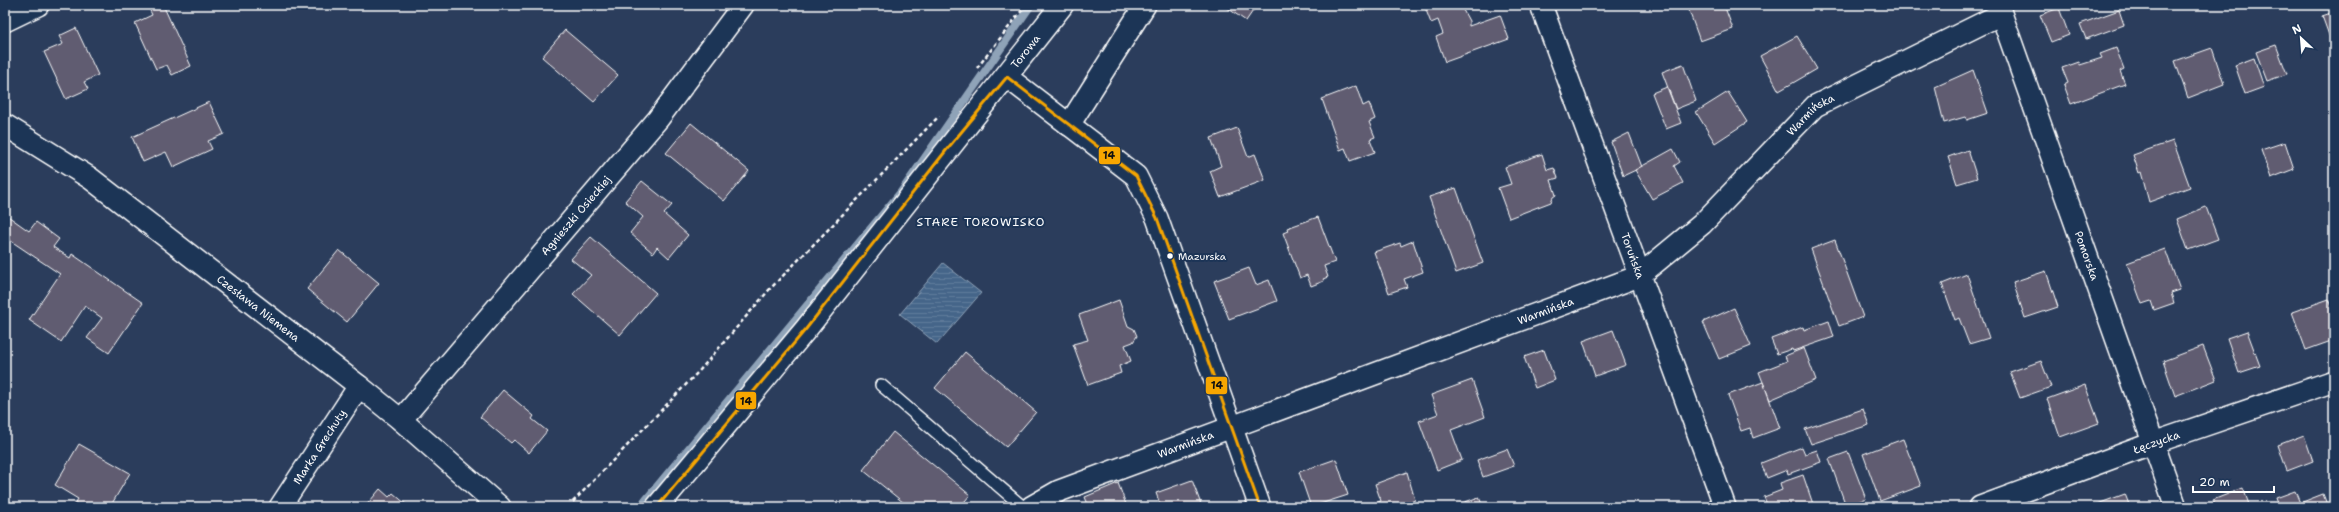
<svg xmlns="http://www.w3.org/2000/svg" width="2339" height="512" viewBox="0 0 2339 512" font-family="'Shantell Sans',sans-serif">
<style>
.water{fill:url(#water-rules);stroke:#8fa3b8}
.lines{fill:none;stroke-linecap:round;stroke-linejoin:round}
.stream{stroke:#8fa3b8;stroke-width:8}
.building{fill:#615c71;stroke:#fff}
.lane-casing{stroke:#fff;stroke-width:14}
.street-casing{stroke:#fff;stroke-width:24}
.secondary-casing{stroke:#fff;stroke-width:25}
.path{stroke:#fff;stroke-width:2.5;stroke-dasharray:4 3;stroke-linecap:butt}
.lane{stroke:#1d3557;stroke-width:11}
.street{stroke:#1d3557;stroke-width:21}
.secondary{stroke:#1d3557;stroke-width:22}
.bus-1-casing{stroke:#1d3557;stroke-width:6}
.bus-1{stroke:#f7a600;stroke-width:3}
.bus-dot{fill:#fff;stroke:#1d3557;stroke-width:1.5}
.labels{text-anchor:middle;stroke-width:4;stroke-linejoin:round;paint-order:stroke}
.bus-label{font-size:10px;fill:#fff;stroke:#1d3557;text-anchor:start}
.street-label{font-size:11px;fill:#fff;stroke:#1d3557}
.neighbourhood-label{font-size:12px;letter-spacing:1px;fill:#fff;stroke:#1d3557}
.line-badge{stroke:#1d3557;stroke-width:1.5}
.pale-badge-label{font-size:11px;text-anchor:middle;font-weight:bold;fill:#111}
</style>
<defs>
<pattern id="water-rules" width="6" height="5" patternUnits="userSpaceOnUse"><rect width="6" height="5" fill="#446589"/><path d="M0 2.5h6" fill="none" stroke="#607c9b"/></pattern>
</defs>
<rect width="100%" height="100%" fill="#2b3d5c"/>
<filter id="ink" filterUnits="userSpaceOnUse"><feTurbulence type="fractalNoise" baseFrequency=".025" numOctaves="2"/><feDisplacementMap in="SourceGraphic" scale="8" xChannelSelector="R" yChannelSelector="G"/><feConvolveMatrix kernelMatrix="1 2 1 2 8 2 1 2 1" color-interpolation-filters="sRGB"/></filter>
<g filter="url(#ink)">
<!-- water -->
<polygon class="water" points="943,263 981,293 937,344 900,314"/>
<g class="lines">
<!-- stream -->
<polyline class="stream" points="640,507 901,192 1031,5"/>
</g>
<!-- building -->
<g class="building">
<polygon points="151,5 163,5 191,66 172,75 167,65 156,69 135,23 152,15 148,6"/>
<polygon points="1223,5 1257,5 1246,21"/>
<polygon points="1424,5 1476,5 1463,10 1469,21 1469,26 1500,15 1509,39 1445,62 1436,37 1443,34 1438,20 1431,23"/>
<polygon points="1687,5 1724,5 1733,29 1700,41"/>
<polygon points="2059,8 2069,35 2051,42 2040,15"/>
<polygon points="2119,10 2124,25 2086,39 2080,24"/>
<polygon points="2334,12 2334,49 2322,16"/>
<polygon points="76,28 98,75 84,82 88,89 66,99 44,52 63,44 59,36"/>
<polygon points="565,30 618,75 594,102 542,57"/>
<polygon points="1797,36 1817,69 1779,91 1760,56"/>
<polygon points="2276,45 2287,74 2267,81 2256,52"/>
<polygon points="2116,48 2124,69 2120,71 2125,84 2071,104 2064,85 2068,83 2062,68 2079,62 2080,65 2102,58 2100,54"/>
<polygon points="2212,48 2224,84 2188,98 2175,61"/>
<polygon points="2254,58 2264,87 2245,94 2235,65"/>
<polygon points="1683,64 1696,101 1676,109 1662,72"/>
<polygon points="1973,70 1988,113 1967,120 1965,117 1944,123 1935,87"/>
<polygon points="1356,86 1363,106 1369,103 1375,119 1369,122 1375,137 1370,139 1375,152 1350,161 1345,148 1340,150 1322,99"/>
<polygon points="1667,87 1681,123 1666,129 1652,93"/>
<polygon points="1728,92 1747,122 1715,143 1696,112"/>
<polygon points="209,102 224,134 208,141 212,149 173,167 166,152 143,162 132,137"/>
<polygon points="691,123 749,171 724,201 666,153"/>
<polygon points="1237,128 1248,157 1255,154 1265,180 1220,197 1210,171 1221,166 1211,138"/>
<polygon points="1629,133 1642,167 1623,176 1611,142"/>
<polygon points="2173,141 2190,187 2149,202 2141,172 2139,173 2133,155"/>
<polygon points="2285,142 2294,169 2271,178 2261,150"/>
<polygon points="1673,149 1680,162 1674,166 1683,183 1652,199 1635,170"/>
<polygon points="1968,150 1977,178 1957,184 1948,157"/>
<polygon points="1542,154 1547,170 1554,168 1558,178 1551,180 1556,195 1553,197 1551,202 1509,218 1498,188 1511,184 1505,167"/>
<polygon points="642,181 672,205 664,214 688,235 669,258 657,247 653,253 630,233 643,217 625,201"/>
<polygon points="1456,188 1483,263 1456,273 1429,197"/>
<polygon points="2206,207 2218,239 2188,250 2177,219"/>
<polygon points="5,214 29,231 36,222 59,239 53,247 70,258 72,254 143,303 109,353 87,338 102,318 85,306 61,342 29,320 60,274 5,237"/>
<polygon points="1318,217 1335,262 1324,266 1328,277 1323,279 1324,281 1311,286 1307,275 1300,278 1283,233 1288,231 1287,228"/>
<polygon points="591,237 656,293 620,335 573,294 591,275 571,259"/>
<polygon points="1835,240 1863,317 1839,326 1811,249"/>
<polygon points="1413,241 1423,272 1404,279 1407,287 1389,293 1374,252 1400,243 1401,246"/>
<polygon points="2165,249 2180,290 2171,293 2174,303 2154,310 2151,301 2142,304 2127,263"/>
<polygon points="339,250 379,283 347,322 307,289"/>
<polygon points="1249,268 1256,285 1269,280 1277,301 1229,319 1214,281"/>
<polygon points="2046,271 2058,307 2025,318 2013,282"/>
<polygon points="1967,274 1989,338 1969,344 1959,318 1955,320 1942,284"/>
<polygon points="2329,299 2334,312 2334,340 2306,350 2292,312"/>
<polygon points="1119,300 1128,326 1134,329 1137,336 1133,342 1125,345 1131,361 1119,366 1121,373 1088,385 1073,344 1088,340 1079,315"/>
<polygon points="1734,308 1751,346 1719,359 1703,322"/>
<polygon points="1829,321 1834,337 1793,351 1792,349 1777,354 1771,339 1803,327 1804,330"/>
<polygon points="1613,330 1626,365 1595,376 1583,341"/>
<polygon points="2247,331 2260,366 2239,373 2227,338"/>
<polygon points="2203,346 2216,380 2175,396 2163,361"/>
<polygon points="1804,348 1816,380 1770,400 1759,372 1787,361 1785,356"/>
<polygon points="1544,350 1555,380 1535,388 1524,357"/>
<polygon points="965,352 1036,412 1006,447 935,388"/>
<polygon points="2041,361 2051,387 2020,398 2010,372"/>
<polygon points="1472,380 1485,417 1451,430 1462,460 1437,470 1419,421 1438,414 1431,395"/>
<polygon points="1763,382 1780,428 1753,438 1750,428 1741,431 1728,395"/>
<polygon points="2085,385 2099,423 2060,437 2047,399"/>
<polygon points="503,390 534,416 532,419 547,431 529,453 514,440 511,443 480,417"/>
<polygon points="1863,409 1869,425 1811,444 1805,429"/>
<polygon points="893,432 970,495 960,507 909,507 863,470"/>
<polygon points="2304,435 2313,461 2287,471 2278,445"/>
<polygon points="1903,439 1921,486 1880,501 1863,454"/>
<polygon points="79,444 130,473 110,507 73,507 78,499 55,485"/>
<polygon points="1802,447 1805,454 1817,450 1821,462 1788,474 1787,470 1767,478 1761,463"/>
<polygon points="1507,449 1514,466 1483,477 1477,460"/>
<polygon points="1848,452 1866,499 1846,506 1829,459"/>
<polygon points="1336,459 1348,495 1311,507 1299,472"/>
<polygon points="1407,472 1415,500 1398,507 1374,507 1373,504 1381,501 1375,484"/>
<polygon points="1803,475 1814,507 1768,507 1764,497 1782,490 1780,483"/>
<polygon points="1192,480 1202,507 1161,507 1156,493"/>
<polygon points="1118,483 1127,507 1089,507 1085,497"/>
<polygon points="2243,488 2250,507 2216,507 2213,500"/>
<polygon points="380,489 389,497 393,493 407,505 405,507 365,507"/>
<polygon points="2295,491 2300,503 2323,494 2328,507 2279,507 2276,498"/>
<polygon points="2125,494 2130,507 2093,507 2092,506"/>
<polygon points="1479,497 1483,507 1451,507"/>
</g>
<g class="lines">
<!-- lane casing -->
<g class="lane-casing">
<polyline id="lane" points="881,385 1023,507"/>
</g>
<!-- street casing -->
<g class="street-casing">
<g id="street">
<path id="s1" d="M1541,5L1725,507"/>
<path id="s2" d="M1998,5L2176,507"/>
<polyline points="5,21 38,5"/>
<polyline points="1007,77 1136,176 1157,218 1260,507"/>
<path id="s3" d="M5,125L90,178L359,386L401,420L500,507"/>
<polyline points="1069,125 1145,5"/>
<path id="s4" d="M401,420L658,119L743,5"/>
<path id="s5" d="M280,507L359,386"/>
<path id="s6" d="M1031,507L1059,491L1639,276L1702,224L1815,106L2001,14"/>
<path id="s7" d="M1980,507L2153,443L2334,381"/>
</g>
</g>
<!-- secondary casing -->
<g class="secondary-casing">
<g id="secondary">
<path id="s8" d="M657,507L806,329L1062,5"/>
</g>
</g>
<!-- path -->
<g class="path">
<polyline points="977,68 1026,5"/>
<polyline points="568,507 700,370 769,290 939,116"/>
</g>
<!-- lane -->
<use href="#lane" class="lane"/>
<!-- street -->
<use href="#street" class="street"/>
<!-- secondary -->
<use href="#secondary" class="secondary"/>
<!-- bus-1 casing -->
<g class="bus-1-casing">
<g id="bus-1">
<polyline points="1007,77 1136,176 1157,218 1260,507"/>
<polyline points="657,507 806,329 948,148 1007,77"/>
</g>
</g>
<!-- bus-1 -->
<use href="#bus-1" class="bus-1"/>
</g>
</g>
<!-- markers -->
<circle class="bus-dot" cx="1170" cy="256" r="3.5"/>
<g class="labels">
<!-- bus labels -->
<g class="bus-label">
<text x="1178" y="260">Mazurska</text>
</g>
<!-- street labels -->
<g class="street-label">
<text dy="4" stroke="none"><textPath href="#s8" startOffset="586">Torowa</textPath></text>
<text dy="4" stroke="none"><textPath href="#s6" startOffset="887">Warmińska</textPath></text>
<text dy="4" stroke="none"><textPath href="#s4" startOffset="269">Agnieszki Osieckiej</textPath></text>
<text dy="4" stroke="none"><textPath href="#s1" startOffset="267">Toruńska</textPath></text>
<text dy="4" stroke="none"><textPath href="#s2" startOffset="266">Pomorska</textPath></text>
<text dy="4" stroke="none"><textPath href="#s3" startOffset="313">Czesława Niemena</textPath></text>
<text dy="4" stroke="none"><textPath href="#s6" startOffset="551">Warmińska</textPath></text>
<text dy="4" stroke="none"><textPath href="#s7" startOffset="188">Łęczycka</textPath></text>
<text dy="4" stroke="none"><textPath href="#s6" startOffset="167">Warmińska</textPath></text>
<text dy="4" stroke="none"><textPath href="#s5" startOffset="72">Marka Grechuty</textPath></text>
</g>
<!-- neighbourhood labels -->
<g class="neighbourhood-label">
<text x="981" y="226">STARE TOROWISKO</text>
</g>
</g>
<g class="line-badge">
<rect x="1098" y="146" width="23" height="19" rx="4" fill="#f7a600"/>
<rect x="1205" y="376" width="23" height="19" rx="4" fill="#f7a600"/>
<rect x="735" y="391" width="22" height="19" rx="4" fill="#f7a600"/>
</g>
<g class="pale-badge-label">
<text x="1109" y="159">14</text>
<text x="1217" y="389">14</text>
<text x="746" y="405">14</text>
</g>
<!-- margin -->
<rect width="2339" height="512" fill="none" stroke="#1d3557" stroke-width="20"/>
<rect x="10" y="10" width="2319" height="492" fill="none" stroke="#fff" stroke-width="1.5" filter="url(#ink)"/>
<!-- north arrow -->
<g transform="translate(2301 38) rotate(334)" stroke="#1d3557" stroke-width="3" paint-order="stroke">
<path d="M0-3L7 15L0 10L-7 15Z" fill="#ffffff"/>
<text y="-6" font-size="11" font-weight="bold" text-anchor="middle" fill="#ffffff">N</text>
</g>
<!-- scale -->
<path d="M2193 486v6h81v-6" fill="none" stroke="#ffffff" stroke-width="2"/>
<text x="2199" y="486" font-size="12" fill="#ffffff" stroke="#1d3557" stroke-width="3" paint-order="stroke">20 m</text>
</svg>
